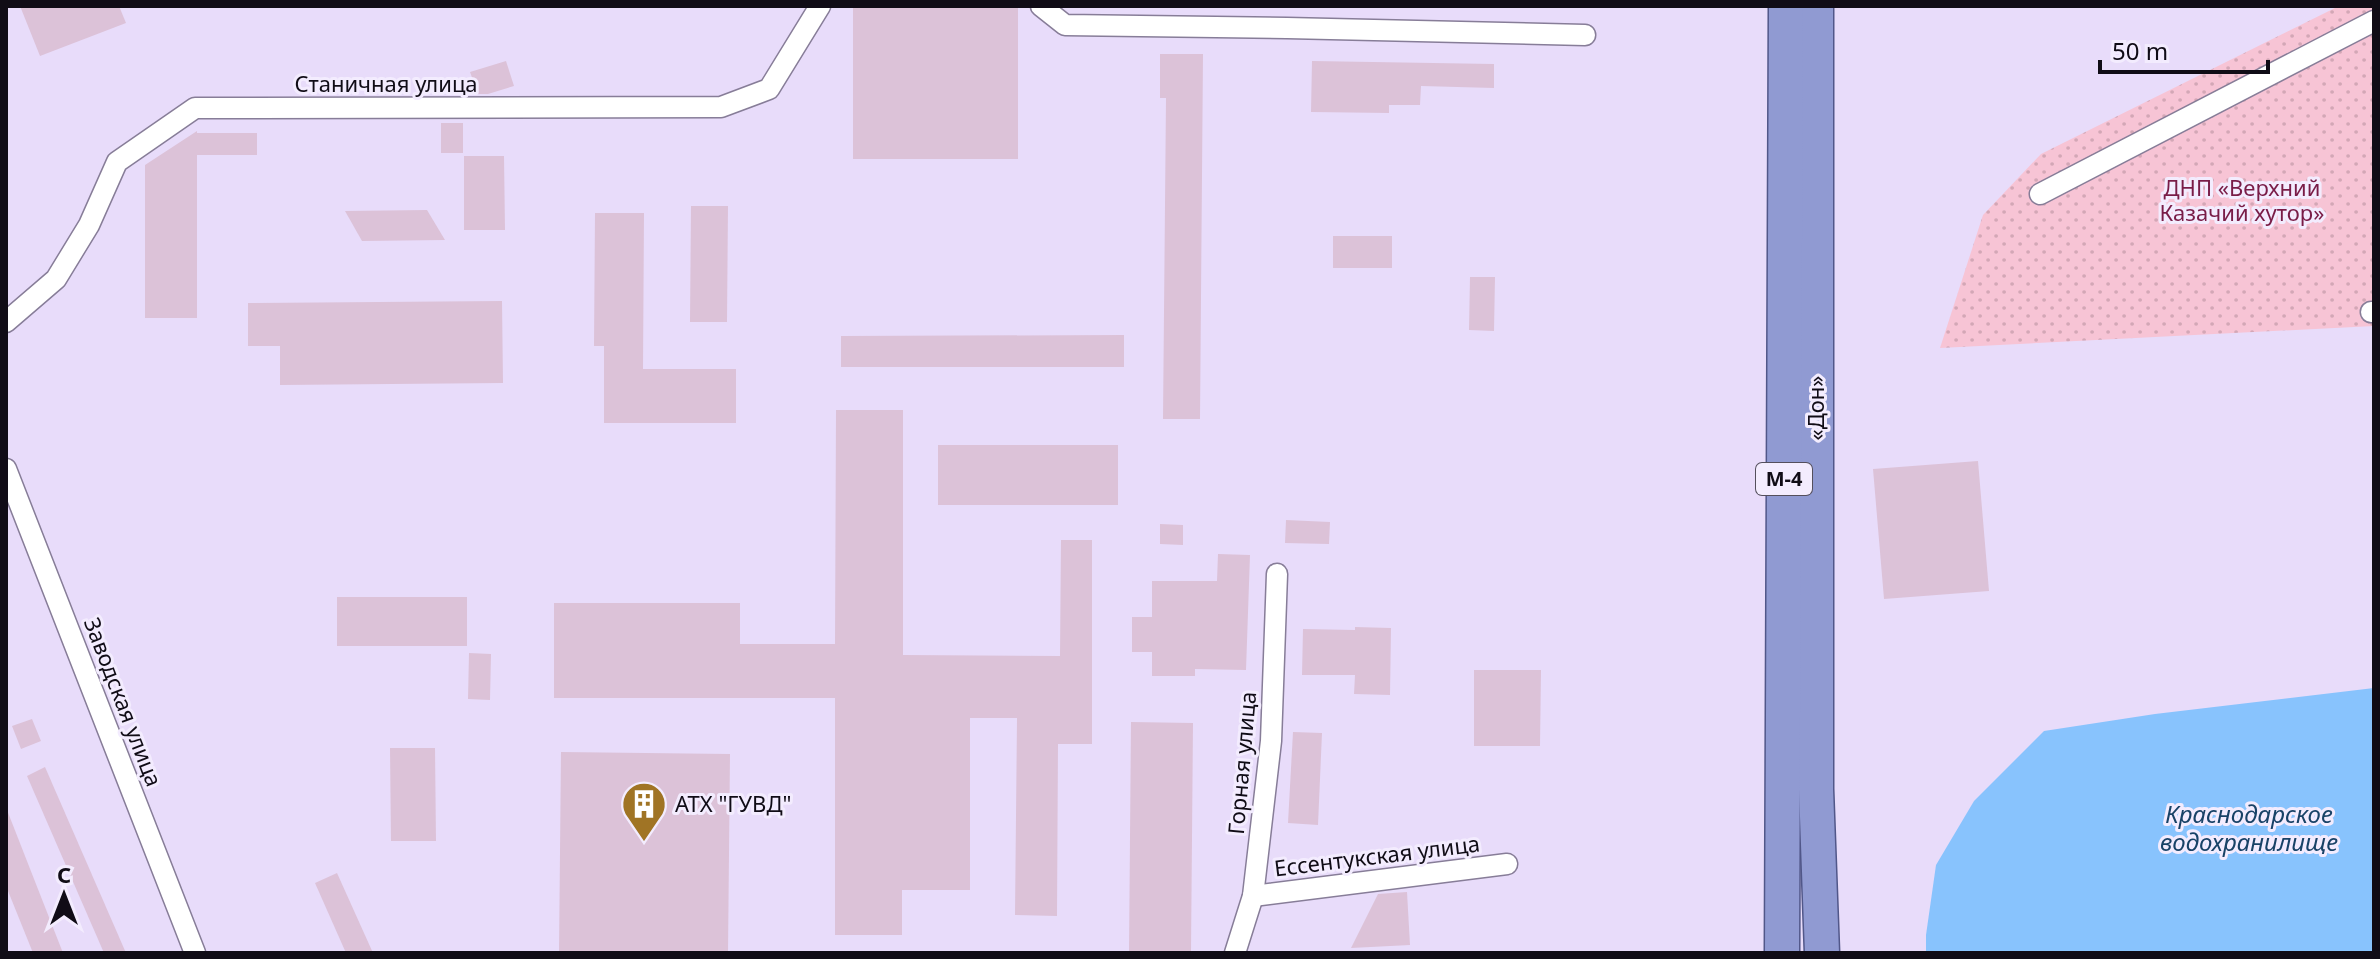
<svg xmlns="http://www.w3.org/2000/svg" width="2380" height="959" viewBox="0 0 2380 959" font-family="'Noto Sans',sans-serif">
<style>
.park{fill:url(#park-dots)}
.water{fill:#88c3fd}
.building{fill:#dcc2d8}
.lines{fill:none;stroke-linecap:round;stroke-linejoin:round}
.minor-casing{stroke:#877d98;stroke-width:23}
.trunk-casing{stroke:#515789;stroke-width:37}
.minor{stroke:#fff;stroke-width:20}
.trunk{stroke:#909ad2;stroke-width:34}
.labels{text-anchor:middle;stroke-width:6;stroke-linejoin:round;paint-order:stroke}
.shield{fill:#f3ecfe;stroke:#544f5c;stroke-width:2}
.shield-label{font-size:20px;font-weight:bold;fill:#100c16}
.street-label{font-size:22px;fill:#100c16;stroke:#f3ecfe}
.park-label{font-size:22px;fill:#791c47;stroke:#f3ecfe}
.poi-label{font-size:22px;fill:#100c16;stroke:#f3ecfe;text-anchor:start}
.water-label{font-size:24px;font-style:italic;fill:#184267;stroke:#f3ecfe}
</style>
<defs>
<pattern id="park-dots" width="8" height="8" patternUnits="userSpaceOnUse" patternTransform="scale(2)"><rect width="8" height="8" fill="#f7c4d5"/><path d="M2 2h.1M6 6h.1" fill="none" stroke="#d3a7b6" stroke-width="1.8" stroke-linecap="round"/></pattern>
</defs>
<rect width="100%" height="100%" fill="#e8dcfa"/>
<!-- park -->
<polygon class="park" points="2339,6 2374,6 2374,326 1940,348 1983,215 2041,154"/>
<!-- water -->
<polygon class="water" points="2374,688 2374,953 1926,953 1926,935 1936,865 1974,801 2044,731 2155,714"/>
<!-- building -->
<g class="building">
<polygon points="20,6 119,6 126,23 40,56"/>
<rect x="853" y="6" width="165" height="153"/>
<polygon points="1160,54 1203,54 1200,419 1163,419 1166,98 1160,98"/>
<polygon points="506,61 514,86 488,94 478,94 470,72"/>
<polygon points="1312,61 1494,64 1494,88 1421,86 1420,105 1389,105 1389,113 1311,112"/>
<rect x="441" y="123" width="22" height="30"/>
<polygon points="197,131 197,133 257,133 257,155 197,155 197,318 145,318 145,165"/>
<polygon points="464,156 504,156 505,230 464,230"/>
<polygon points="691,206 728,206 727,322 690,322"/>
<polygon points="427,210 445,240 362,241 345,211"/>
<polygon points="595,213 644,213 643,369 736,369 736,423 604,423 604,346 594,346"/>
<rect x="1333" y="236" width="59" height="32"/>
<polygon points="1470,277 1495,277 1494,331 1469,330"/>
<polygon points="502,301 503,383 280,385 280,346 248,346 248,303"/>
<polygon points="1124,335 1124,367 841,367 841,336"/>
<polygon points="836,410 903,410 903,655 1060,656 1061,540 1092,540 1092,744 1058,744 1057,916 1015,915 1017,718 970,718 970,890 902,890 902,935 835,935 835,698 554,698 554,603 740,603 740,644 835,644"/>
<rect x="938" y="445" width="180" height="60"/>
<polygon points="1978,461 1989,591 1884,599 1873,469"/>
<polygon points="1286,520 1330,522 1329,544 1285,543"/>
<polygon points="1160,524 1183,525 1183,545 1160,544"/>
<polygon points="1218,554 1250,555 1246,670 1195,669 1195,676 1152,676 1152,652 1132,652 1132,617 1152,617 1152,581 1217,581"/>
<rect x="337" y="597" width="130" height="49"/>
<polygon points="1355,627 1391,628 1390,695 1354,694 1355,675 1302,675 1303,629 1355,630"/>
<polygon points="469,653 491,654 490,700 468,699"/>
<polygon points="1474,670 1541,670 1540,746 1474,746"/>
<polygon points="32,719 41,741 21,749 12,726"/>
<polygon points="1131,722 1193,723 1191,953 1129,953"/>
<polygon points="1293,732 1322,733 1318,825 1288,823"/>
<polygon points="390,748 435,748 436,841 391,841"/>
<polygon points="561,752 730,754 728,953 559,953"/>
<polygon points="45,767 126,953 104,953 27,776"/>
<polygon points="6,810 7,810 63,953 33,953 6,886"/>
<polygon points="337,873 373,953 346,953 315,883"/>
<polygon points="1407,892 1410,945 1351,948 1378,894"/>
</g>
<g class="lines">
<!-- minor casing -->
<g class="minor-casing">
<g id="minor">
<polyline points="1041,6 1065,25 1287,28 1585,35"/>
<polyline points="2040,194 2374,21"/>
<polyline points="2371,312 2374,312"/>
<polyline points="6,322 56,279 89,225 117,162 195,108 721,107 769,89 820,6"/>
<polyline points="6,469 195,953"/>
<polyline points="1253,896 1507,864"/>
<polyline points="1235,953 1253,896 1271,741 1277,574"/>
</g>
</g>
<!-- trunk casing -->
<g class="trunk-casing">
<g id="trunk">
<polyline points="1816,6 1816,789 1822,953"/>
<polyline points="1782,953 1786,6"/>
</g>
</g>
<!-- minor -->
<use href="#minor" class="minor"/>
<!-- trunk -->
<use href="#trunk" class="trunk"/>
</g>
<!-- icons -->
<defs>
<g id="building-pin" transform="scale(2.3)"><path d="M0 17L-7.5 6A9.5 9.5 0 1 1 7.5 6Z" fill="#a07425" stroke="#f3ecfe"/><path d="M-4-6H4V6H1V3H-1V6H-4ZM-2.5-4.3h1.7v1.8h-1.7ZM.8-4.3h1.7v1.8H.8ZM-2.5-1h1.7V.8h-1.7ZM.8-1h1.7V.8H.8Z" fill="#fff"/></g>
</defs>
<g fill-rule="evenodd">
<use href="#building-pin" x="644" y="804"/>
</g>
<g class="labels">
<!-- shield labels -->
<rect class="shield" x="1756" y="463" width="56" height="32" rx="6"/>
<g class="shield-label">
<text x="1784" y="486">М-4</text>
</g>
<!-- street labels -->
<g class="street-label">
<text x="386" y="92">Станичная улица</text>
<text transform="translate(1816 408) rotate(-90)" y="8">«Дон»</text>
<text transform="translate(123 702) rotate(69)" y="8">Заводская улица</text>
<text transform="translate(1242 763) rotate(-85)" y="8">Горная улица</text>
<text transform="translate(1377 856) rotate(-7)" y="8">Ессентукская улица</text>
</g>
<!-- park labels -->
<g class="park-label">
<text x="2242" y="196">ДНП «Верхний<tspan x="2242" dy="25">Казачий хутор»</tspan></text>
</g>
<!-- poi labels -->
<g class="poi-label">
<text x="675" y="812">АТХ "ГУВД"</text>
</g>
<!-- water labels -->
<g class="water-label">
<text x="2249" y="823">Краснодарское<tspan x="2249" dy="28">водохранилище</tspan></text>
</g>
</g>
<!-- border -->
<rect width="2380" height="959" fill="none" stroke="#100c16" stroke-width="16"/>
<!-- north arrow -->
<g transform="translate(64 895)" stroke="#f3ecfe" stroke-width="6" paint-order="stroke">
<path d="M0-6L14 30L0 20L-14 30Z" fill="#100c16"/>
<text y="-12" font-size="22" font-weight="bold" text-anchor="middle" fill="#100c16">С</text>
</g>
<!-- scale -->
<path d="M2100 60v12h168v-12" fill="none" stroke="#100c16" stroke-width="4"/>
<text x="2112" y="60" font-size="24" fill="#100c16" stroke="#f3ecfe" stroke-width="6" paint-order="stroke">50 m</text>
</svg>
